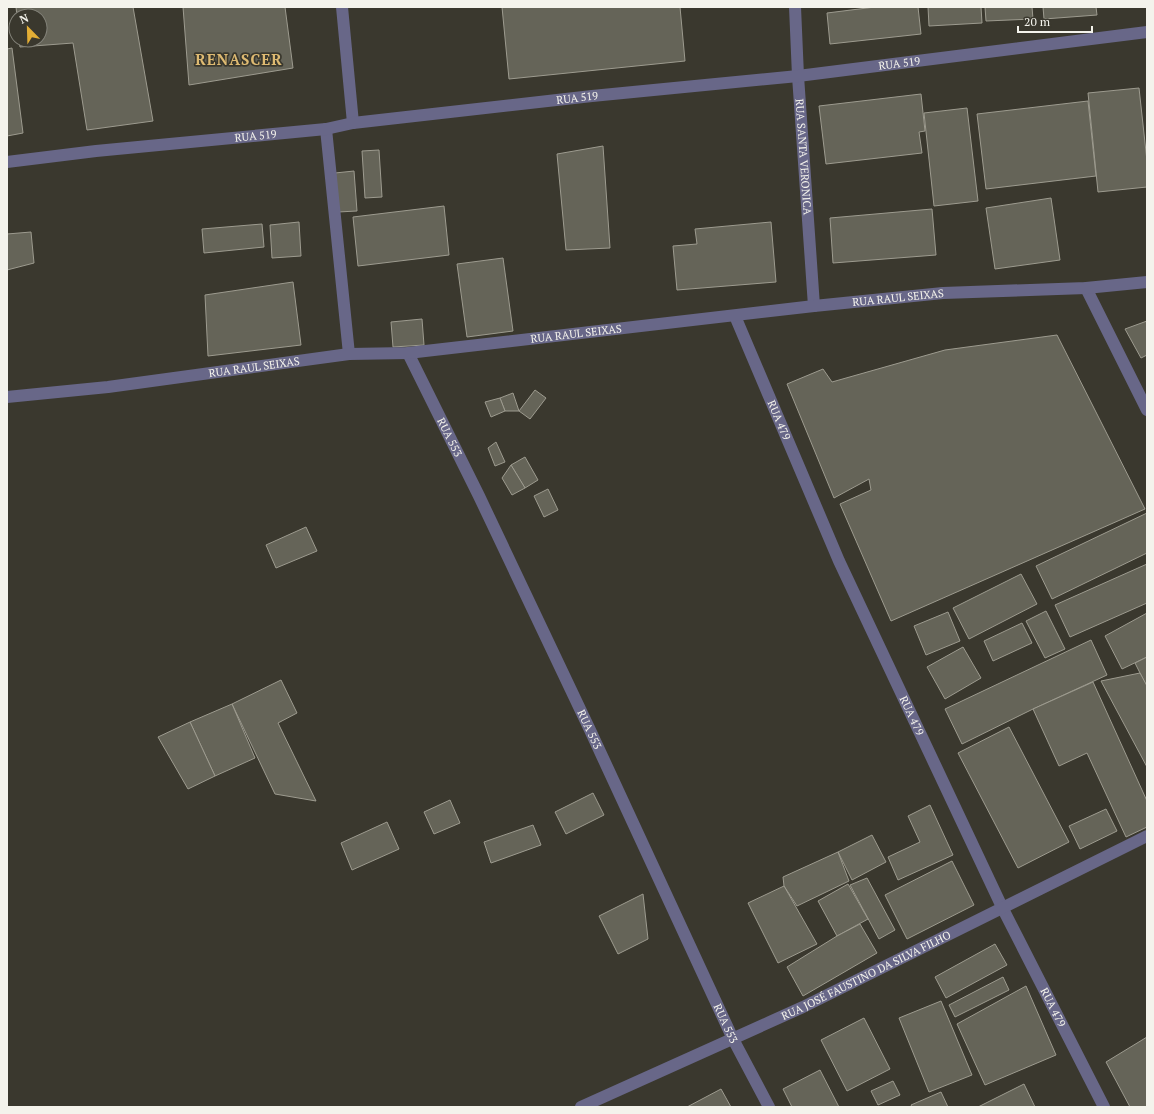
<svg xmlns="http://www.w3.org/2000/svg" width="1154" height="1114" viewBox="0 0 1154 1114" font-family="'PT Serif',serif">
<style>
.building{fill:#656458;stroke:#9d9b8f}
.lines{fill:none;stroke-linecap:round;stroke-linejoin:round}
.minor{stroke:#686788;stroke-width:12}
.labels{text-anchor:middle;stroke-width:3.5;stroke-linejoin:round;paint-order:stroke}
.street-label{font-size:11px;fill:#f4f3ec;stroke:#3a382e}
.district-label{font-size:15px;font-weight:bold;letter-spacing:1px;fill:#deba72;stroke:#3a382e}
</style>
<rect width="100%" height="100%" fill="#3a382e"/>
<!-- building -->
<g class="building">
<polygon points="16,7 133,7 153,121 87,130 73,43 20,47 19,40 40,40 40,16 17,16"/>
<polygon points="183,7 285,7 293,68 189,85"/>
<polygon points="502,7 680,7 685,61 509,79"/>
<polygon points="875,7 918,7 921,34 830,44 827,13"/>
<polygon points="928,7 981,7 982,23 929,26"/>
<polygon points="985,7 1032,7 1033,19 986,21"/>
<polygon points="1043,7 1096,7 1097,15 1044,19"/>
<polygon points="12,48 23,133 7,136 7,49"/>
<polygon points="1139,88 1147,161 1147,187 1098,192 1088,93"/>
<polygon points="921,94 925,131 919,132 922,153 826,164 819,106"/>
<polygon points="1088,101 1096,176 986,189 977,114"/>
<polygon points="967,108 978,201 934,206 924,113"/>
<polygon points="603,146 610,248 566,250 557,154"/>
<polygon points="379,150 382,197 365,198 362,151"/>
<polygon points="354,171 357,211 338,212 335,173"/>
<polygon points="1051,198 1060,260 995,269 986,208"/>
<polygon points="444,206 449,255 358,266 353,217"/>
<polygon points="932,209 936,255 833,263 830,218"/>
<polygon points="299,222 301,256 272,258 270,225"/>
<polygon points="771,222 776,282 677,290 673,246 697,244 695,229"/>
<polygon points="262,224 264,247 204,253 202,229"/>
<polygon points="31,232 34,263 7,270 7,234"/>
<polygon points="503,258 513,331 467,337 457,264"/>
<polygon points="293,282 301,345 208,356 205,295"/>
<polygon points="422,319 424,345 393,347 391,322"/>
<polygon points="1147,321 1147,355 1141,358 1125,329"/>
<polygon points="1057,335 1145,509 891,621 840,504 871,490 869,479 834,498 787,384 823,369 832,382 945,350"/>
<polygon points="535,390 546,398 530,419 519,411"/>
<polygon points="513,393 519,411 505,411 500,398"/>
<polygon points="500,398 505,411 491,417 485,402"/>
<polygon points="496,442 505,462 495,466 488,448"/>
<polygon points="525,457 538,480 525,488 511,465"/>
<polygon points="511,465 525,488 512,495 502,478"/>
<polygon points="548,489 558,510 544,517 534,496"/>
<polygon points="1147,513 1147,553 1052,599 1036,566"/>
<polygon points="306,527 317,551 276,568 266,545"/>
<polygon points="1147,564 1147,603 1070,637 1055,605"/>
<polygon points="1021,574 1037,604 969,639 953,608"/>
<polygon points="1046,611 1065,649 1045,658 1026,621"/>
<polygon points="948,612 960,641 926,655 914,626"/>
<polygon points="1147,613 1147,657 1122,669 1105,636"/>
<polygon points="1022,623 1032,643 993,661 984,641"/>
<polygon points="1091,640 1107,675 1033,709 962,744 945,709"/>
<polygon points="963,647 981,678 945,699 927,667"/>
<polygon points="1147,657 1147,687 1135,663"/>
<polygon points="1140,673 1147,686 1147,767 1101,681"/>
<polygon points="281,680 297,713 278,723 316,801 275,794 232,704"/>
<polygon points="1093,682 1147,801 1147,827 1126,837 1087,753 1059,766 1033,709"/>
<polygon points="232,704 255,758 215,776 190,722"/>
<polygon points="190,722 215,776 188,789 158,737"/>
<polygon points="1009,727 1069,842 1018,868 958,753"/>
<polygon points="593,793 604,815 566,834 555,812"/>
<polygon points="450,800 460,823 434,834 424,812"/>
<polygon points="930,805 953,855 898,880 888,857 920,842 908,816"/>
<polygon points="1106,809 1117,831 1080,849 1069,826"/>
<polygon points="387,822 399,849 352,870 341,843"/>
<polygon points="533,825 541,845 491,863 484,842"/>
<polygon points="872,835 886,862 852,880 838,852"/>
<polygon points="838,852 849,881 797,906 784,886 783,877"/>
<polygon points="952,861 974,905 907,939 885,895"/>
<polygon points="867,878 895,930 879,939 850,885"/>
<polygon points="848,884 868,919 837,936 818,901"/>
<polygon points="784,886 817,944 778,963 748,903"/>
<polygon points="643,894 648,939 618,954 599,916"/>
<polygon points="860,924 877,953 803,996 787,967 837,936"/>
<polygon points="995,944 1007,965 946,998 935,977"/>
<polygon points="1003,977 1009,990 955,1017 949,1005"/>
<polygon points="1026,986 1056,1055 985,1085 957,1024"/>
<polygon points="941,1001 972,1075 929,1092 899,1018"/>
<polygon points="864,1018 890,1069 847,1091 821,1040"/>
<polygon points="1147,1037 1147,1107 1130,1107 1106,1062"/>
<polygon points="820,1070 839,1107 792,1107 783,1089"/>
<polygon points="893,1081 900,1095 878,1105 871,1091"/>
<polygon points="1024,1084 1035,1107 978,1107"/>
<polygon points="721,1089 731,1107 687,1107"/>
<polygon points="941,1092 948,1107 912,1107 911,1105"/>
</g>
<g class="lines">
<!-- minor -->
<g class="minor">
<polyline points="342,7 353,123"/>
<path id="s1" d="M795,7L798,76L814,306"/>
<polyline points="326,129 349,354"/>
<path id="s2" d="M7,162L96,151L326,129L353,123L592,96L798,76L1147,32"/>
<polyline points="1086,288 1147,410"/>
<path id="s3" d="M735,316L839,561L1002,907L1104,1107"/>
<path id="s4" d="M408,353L479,496L590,730L733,1039L769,1107"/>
<path id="s5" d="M7,397L108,387L349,354L408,353L814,306L943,293L1086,288L1147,282"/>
<path id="s6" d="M581,1107L803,1007L1147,836"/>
</g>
</g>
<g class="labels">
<!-- street labels -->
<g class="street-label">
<text dy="4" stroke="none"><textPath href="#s2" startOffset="898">RUA 519</textPath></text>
<text dy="4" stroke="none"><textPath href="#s2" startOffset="574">RUA 519</textPath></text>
<text dy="4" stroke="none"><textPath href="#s2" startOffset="250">RUA 519</textPath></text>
<text dy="4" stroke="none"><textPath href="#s1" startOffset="150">RUA SANTA VERONICA</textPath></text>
<text dy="4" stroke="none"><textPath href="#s5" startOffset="897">RUA RAUL SEIXAS</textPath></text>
<text dy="4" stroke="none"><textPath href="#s5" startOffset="573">RUA RAUL SEIXAS</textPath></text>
<text dy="4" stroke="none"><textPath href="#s5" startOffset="249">RUA RAUL SEIXAS</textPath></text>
<text dy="4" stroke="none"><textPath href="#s3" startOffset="113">RUA 479</textPath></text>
<text dy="4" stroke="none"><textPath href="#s4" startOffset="94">RUA 553</textPath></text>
<text dy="4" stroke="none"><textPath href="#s3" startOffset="437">RUA 479</textPath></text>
<text dy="4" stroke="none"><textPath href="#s4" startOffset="418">RUA 553</textPath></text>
<text dy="4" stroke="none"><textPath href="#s6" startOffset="314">RUA JOSÉ FAUSTINO DA SILVA FILHO</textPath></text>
<text dy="4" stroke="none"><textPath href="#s3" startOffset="761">RUA 479</textPath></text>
<text dy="4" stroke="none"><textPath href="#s4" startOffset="742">RUA 553</textPath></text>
</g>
<!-- district labels -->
<g class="district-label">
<text x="239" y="65">RENASCER</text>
</g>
</g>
<!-- border -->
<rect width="1154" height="1114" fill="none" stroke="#f4f3ec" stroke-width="16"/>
<!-- north arrow -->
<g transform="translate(28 28) rotate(337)"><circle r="19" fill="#3a382e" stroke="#84837a"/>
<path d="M0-3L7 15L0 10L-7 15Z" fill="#e3ae35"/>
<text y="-6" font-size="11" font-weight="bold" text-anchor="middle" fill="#f4f3ec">N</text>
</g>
<!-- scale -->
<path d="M1018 26v6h74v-6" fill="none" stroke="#f4f3ec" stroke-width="2"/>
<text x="1024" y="26" font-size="12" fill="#f4f3ec" stroke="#3a382e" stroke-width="3" paint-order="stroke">20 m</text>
</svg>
